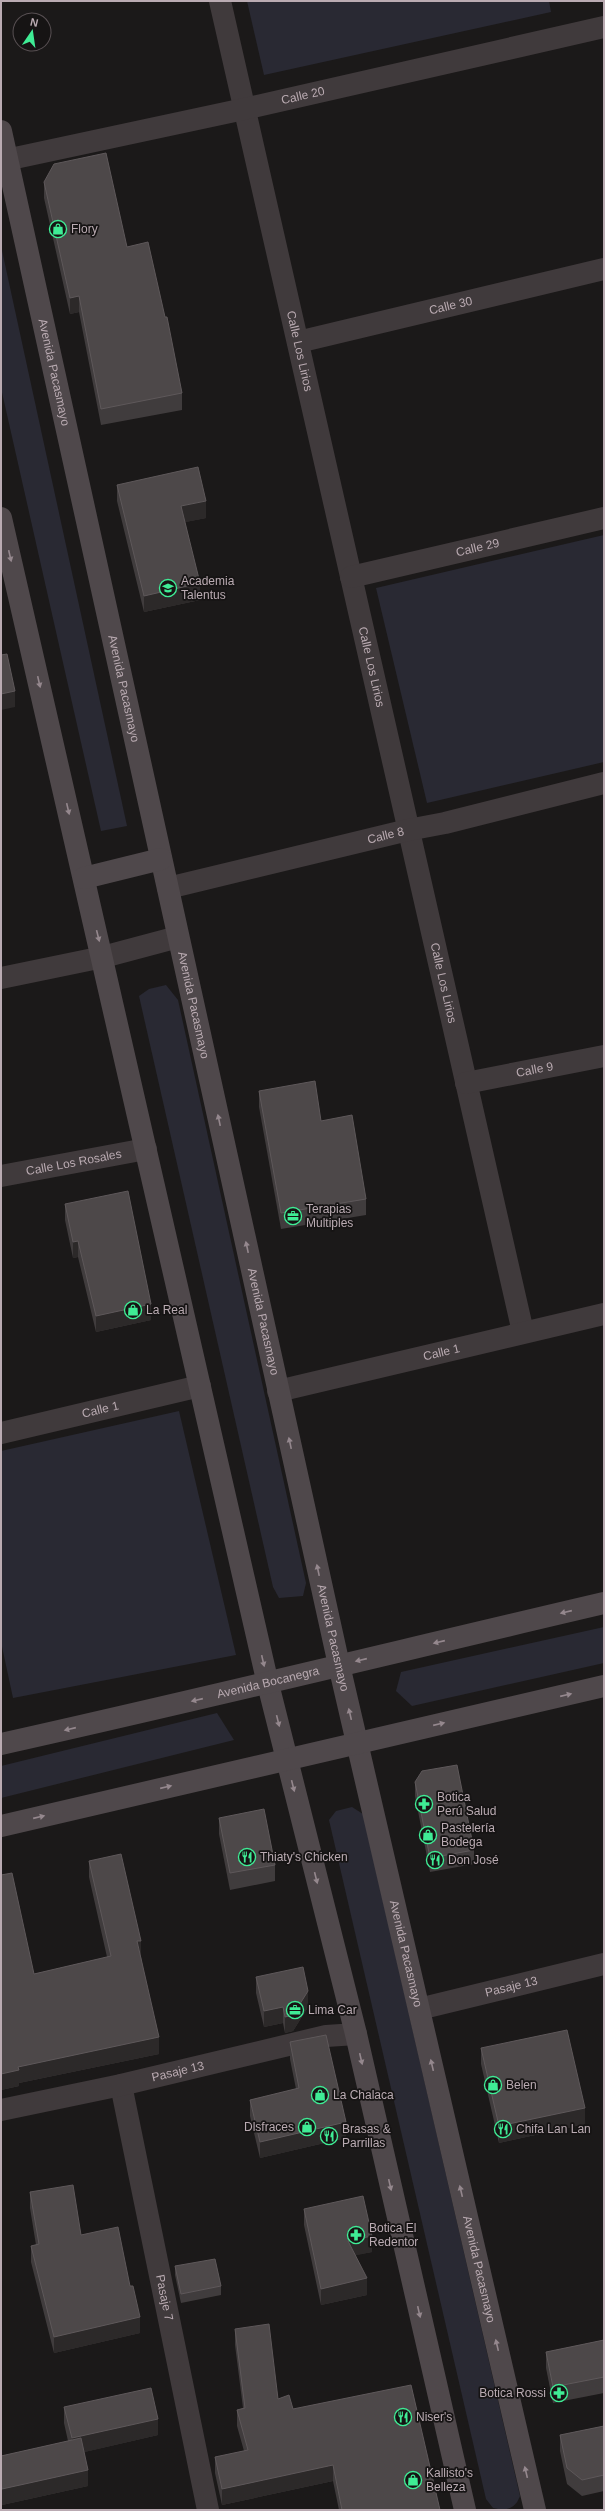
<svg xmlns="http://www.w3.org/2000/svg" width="605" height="2511" viewBox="0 0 605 2511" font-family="Helvetica,sans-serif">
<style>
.green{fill:#292933}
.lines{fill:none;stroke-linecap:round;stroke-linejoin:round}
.minor{stroke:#403a3c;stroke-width:22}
.secondary{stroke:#4f484b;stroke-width:22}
.wall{fill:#403c3d}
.shaded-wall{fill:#2c2929}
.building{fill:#4d4849;stroke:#5e585a}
.oneway{fill:#95888e}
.labels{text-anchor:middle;stroke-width:3.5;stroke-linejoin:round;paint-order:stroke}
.street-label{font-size:12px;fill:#baabb2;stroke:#161414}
.poi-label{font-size:12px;fill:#baabb2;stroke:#161414;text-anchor:start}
</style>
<rect width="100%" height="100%" fill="#1b1919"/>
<!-- green -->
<g class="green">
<polygon points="247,1 549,1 551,12 264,75"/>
<polygon points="1,246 127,826 101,831 1,388"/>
<polygon points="604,535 604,762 427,803 376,588"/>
<polygon points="166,985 178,1000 306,1583 303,1596 279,1598 273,1587 139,996 149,989"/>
<polygon points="179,1411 236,1655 13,1698 1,1642 1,1451"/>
<polygon points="604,1627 604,1663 412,1706 396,1691 401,1672"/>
<polygon points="217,1713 234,1740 1,1798 1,1766"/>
<path d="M352,1807L363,1814L520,2496C515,2509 507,2511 493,2508L486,2499L329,1820L336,1811Z"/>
</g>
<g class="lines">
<!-- minor -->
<g class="minor">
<path id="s1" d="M220,1L523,1332"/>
<path id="s2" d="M1,161L244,109L604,27"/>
<path id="s3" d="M298,342L604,269"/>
<path id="s4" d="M351,577L604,518"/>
<path id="s5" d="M168,888L408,830L445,823L604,783"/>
<polyline points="1,978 103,957 178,937"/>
<path id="s6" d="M466,1083L604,1056"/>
<path id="s7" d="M1,1176L146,1149"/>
<path id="s8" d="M278,1391L604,1314"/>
<path id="s9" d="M1,1433L200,1386"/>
<path id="s10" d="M419,2009L604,1964"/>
<path id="s11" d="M121,2085L208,2510"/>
<path id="s12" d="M1,2110L121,2085L326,2036L356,2034"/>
</g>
<!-- secondary -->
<g class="secondary">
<path id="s13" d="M1,131L339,1665L535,2510"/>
<polyline points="1,518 268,1684 356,2034 465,2510"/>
<polyline points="84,878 161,859"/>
<path id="s14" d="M1,1744C203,1699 403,1650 604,1603"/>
<polyline points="1,1826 604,1686"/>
</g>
</g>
<!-- wall -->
<g class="wall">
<polygon points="44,182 127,247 182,393 182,410 101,425 79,312 70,314 44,198"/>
<polygon points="117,485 206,518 185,522 200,600 144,612 117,501"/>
<polygon points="259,1091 321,1121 366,1199 366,1215 281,1229 259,1107"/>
<polygon points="65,1204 151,1320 96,1332 78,1257 73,1258 65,1220"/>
<polygon points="415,1782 474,1850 474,1864 430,1872 415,1796"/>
<polygon points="219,1818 275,1865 275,1881 230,1890 219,1834"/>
<polygon points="89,1861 141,1957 159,2054 19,2083 19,2086 1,2090 34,1974 107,1957 89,1877"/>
<polygon points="256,1977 308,2007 293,2031 285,2033 283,2023 264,2027 256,1993"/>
<polygon points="290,2042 346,2138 260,2158 250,2116 250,2100 296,2089 290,2059"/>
<polygon points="481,2048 585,2124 499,2143 481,2064"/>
<polygon points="30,2192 81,2235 140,2333 54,2353 31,2262 31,2246 36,2245 30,2208"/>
<polygon points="304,2209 372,2252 355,2255 367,2295 321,2305 304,2225"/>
<polygon points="175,2266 221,2286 221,2295 181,2303 175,2275"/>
<polygon points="235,2329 278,2399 440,2510 339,2510 333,2481 222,2505 215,2473 215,2457 244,2451 237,2426 237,2410 243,2408 235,2345"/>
<polygon points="604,2340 604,2393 553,2403 546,2368 546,2352"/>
<polygon points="64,2407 158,2435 84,2452 88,2486 2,2505 1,2499 1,2456 68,2441 64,2423"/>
<polygon points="604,2426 604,2491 582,2496 567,2484 560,2451 560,2435"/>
</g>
<!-- shaded-wall -->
<g class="shaded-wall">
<polygon points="79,296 79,312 70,314 70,298"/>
<polygon points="206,501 206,518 181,523 181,506"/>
<polygon points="200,583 200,600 144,612 144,596"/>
<polygon points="15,691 15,707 1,710 1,694"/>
<polygon points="78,1241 78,1257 73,1258 73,1242"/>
<polygon points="151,1304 151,1320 96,1332 96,1316"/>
<polygon points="137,1941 141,1941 141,1957"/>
<polygon points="308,1991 308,2007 293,2031 285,2033 285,2017"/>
<polygon points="283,2007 283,2023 264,2027 264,2011"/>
<polygon points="159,2037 159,2054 19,2083 19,2086 1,2090 1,2074 18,2067"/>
<polygon points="585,2108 585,2124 499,2143 499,2126"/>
<polygon points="346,2122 346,2138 260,2158 260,2142"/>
<polygon points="372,2236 372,2252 348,2257 348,2241"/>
<polygon points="367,2278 367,2295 321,2305 321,2289"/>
<polygon points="140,2317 140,2333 54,2353 54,2337"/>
<polygon points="158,2419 158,2435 72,2455 72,2438"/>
<polygon points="333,2465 333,2481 222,2505 222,2489"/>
<polygon points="88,2470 88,2486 2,2505 2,2489"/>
</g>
<!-- building -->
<g class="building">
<polygon points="106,153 127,247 148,242 165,317 167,317 182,393 101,409 79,296 70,298 44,182 54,164"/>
<polygon points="198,467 206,501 181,506 200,583 144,596 117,485"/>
<polygon points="7,654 15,691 1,694 1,655"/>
<polygon points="315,1081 321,1121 352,1115 366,1199 281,1213 259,1091"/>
<polygon points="128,1191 151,1304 96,1316 78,1241 73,1242 65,1204"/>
<polygon points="457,1765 474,1850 430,1858 415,1782 422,1771"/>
<polygon points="264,1809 275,1865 230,1873 219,1818"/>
<polygon points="121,1854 141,1941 137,1941 159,2037 18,2067 19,2070 1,2074 1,1875 12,1873 34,1974 111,1956 89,1861"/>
<polygon points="303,1967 308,1991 293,2015 285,2017 283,2007 264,2011 256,1977"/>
<polygon points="567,2030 585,2108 499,2126 481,2048"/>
<polygon points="326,2035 346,2122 260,2142 250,2100 299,2088 290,2042"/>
<polygon points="73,2185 81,2235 118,2227 130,2286 133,2286 140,2317 54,2337 31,2246 39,2244 30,2192"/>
<polygon points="363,2196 372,2236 348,2241 367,2278 321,2289 304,2209"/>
<polygon points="215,2259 221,2286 181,2294 175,2266"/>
<polygon points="269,2324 278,2399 289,2395 293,2409 411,2385 440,2510 342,2510 333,2465 222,2489 215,2457 248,2450 237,2410 245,2408 235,2329"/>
<polygon points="604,2340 604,2377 553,2387 546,2352"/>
<polygon points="151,2388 158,2419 72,2438 64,2407"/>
<polygon points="604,2426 604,2475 582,2480 567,2468 560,2435"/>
<polygon points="81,2438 88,2470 2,2489 1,2483 1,2456"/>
</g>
<!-- one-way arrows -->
<defs><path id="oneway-solid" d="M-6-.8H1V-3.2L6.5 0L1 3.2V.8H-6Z"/></defs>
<g class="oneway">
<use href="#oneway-solid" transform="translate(10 556) rotate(77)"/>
<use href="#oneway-solid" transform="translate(39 682) rotate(77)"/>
<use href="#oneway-solid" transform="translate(68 809) rotate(77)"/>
<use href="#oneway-solid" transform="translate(98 936) rotate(76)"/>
<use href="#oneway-solid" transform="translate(219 1120) rotate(-102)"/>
<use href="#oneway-solid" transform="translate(247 1247) rotate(-102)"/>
<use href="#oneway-solid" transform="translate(290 1443) rotate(-102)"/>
<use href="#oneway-solid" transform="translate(318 1570) rotate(-102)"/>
<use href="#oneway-solid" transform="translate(566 1612) rotate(167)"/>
<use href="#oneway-solid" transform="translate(439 1642) rotate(167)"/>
<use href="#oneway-solid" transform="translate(361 1660) rotate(167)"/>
<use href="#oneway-solid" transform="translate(263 1661) rotate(77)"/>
<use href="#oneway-solid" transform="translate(566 1695) rotate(-13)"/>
<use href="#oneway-solid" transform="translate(197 1700) rotate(167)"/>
<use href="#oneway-solid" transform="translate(350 1714) rotate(-103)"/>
<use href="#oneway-solid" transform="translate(278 1721) rotate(76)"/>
<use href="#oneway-solid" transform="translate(439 1724) rotate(-13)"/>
<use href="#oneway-solid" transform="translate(70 1729) rotate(167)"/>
<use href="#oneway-solid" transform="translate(293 1786) rotate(76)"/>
<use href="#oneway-solid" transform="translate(166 1787) rotate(-13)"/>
<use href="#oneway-solid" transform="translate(39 1817) rotate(-13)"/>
<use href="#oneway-solid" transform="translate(316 1878) rotate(76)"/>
<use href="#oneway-solid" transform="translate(361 2059) rotate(77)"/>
<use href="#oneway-solid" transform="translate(432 2065) rotate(-103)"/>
<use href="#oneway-solid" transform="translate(390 2185) rotate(77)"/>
<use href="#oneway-solid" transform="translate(461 2191) rotate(-103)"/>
<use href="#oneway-solid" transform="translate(419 2312) rotate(77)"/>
<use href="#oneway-solid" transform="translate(497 2345) rotate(-103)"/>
<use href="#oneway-solid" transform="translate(526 2472) rotate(-103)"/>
</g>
<!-- icons -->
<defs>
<g id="shop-ring" transform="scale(0.9)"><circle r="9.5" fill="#161414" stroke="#3fec95" stroke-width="1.5"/><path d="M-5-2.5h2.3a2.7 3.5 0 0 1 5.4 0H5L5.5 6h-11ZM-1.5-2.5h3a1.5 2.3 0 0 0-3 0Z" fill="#3fec95"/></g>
<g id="school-ring" transform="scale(0.9)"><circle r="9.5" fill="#161414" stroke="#3fec95" stroke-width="1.5"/><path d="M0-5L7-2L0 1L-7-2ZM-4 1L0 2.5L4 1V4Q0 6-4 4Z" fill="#3fec95"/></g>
<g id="office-ring" transform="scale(0.9)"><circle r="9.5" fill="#161414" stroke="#3fec95" stroke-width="1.5"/><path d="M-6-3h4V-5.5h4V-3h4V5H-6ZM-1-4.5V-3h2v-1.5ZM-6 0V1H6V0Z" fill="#3fec95"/></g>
<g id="pharmacy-ring" transform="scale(0.9)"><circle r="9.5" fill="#161414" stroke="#3fec95" stroke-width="1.5"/><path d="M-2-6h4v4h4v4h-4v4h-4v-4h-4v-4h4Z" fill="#3fec95"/></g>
<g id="restaurant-ring" transform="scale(0.9)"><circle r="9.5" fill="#161414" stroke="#3fec95" stroke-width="1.5"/><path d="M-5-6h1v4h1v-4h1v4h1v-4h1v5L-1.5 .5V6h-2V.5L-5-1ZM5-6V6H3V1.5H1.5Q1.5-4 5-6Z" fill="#3fec95"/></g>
</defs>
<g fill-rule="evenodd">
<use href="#shop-ring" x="58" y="229"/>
<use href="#school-ring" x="168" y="588"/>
<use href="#office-ring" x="293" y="1216"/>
<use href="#shop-ring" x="133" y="1310"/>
<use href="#pharmacy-ring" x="424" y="1804"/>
<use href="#shop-ring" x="428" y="1835"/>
<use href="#restaurant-ring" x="247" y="1857"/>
<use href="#restaurant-ring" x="435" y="1860"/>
<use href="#office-ring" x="295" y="2010"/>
<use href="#shop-ring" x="493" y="2085"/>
<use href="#shop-ring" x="320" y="2095"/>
<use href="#shop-ring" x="307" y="2127"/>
<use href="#restaurant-ring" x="503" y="2129"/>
<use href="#restaurant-ring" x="329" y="2136"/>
<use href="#pharmacy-ring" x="356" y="2235"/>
<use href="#pharmacy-ring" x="559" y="2393"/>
<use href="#restaurant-ring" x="403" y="2417"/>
<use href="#shop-ring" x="413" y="2480"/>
</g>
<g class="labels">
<!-- street labels -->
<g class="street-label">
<text dy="4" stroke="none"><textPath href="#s2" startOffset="309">Calle 20</textPath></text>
<text dy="4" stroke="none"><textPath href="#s3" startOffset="157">Calle 30</textPath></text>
<text dy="4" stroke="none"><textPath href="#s1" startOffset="359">Calle Los Lirios</textPath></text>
<text dy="4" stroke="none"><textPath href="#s13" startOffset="247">Avenida Pacasmayo</textPath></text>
<text dy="4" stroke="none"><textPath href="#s4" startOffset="130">Calle 29</textPath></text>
<text dy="4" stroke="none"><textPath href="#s1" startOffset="683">Calle Los Lirios</textPath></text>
<text dy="4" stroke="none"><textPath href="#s13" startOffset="571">Avenida Pacasmayo</textPath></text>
<text dy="4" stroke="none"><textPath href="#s5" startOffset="224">Calle 8</textPath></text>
<text dy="4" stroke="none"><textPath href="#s1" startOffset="1007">Calle Los Lirios</textPath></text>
<text dy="4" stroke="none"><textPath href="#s13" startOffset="895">Avenida Pacasmayo</textPath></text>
<text dy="4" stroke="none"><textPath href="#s6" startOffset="70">Calle 9</textPath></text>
<text dy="4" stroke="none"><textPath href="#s7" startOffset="74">Calle Los Rosales</textPath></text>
<text dy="4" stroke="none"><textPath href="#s13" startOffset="1219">Avenida Pacasmayo</textPath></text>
<text dy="4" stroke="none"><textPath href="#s8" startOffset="168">Calle 1</textPath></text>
<text dy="4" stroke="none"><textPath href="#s9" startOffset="102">Calle 1</textPath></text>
<text dy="4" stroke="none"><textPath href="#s13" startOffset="1543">Avenida Pacasmayo</textPath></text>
<text dy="4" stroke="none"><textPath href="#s14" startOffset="274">Avenida Bocanegra</textPath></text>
<text dy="4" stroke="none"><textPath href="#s13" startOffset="1867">Avenida Pacasmayo</textPath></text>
<text dy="4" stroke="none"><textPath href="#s10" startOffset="95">Pasaje 13</textPath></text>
<text dy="4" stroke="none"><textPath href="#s12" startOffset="181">Pasaje 13</textPath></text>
<text dy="4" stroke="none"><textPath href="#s13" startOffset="2191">Avenida Pacasmayo</textPath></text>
<text dy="4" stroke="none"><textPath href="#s11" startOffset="217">Pasaje 7</textPath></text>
</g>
<!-- poi labels -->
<g class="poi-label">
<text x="71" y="233">Flory</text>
<text x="181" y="585">Academia<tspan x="181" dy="14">Talentus</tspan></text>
<text x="306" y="1213">Terapias<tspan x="306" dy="14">Multiples</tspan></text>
<text x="146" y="1314">La Real</text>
<text x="437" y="1801">Botica<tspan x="437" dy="14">Perú Salud</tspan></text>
<text x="441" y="1832">Pastelería<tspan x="441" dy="14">Bodega</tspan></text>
<text x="260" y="1861">Thiaty's Chicken</text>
<text x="448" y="1864">Don José</text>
<text x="308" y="2014">Lima Car</text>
<text x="506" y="2089">Belen</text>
<text x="333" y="2099">La Chalaca</text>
<text x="294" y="2131" text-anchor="end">Dlsfraces</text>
<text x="342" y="2133">Brasas &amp;<tspan x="342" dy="14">Parrillas</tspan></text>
<text x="516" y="2133">Chifa Lan Lan</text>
<text x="369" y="2232">Botica El<tspan x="369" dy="14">Redentor</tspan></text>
<text x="546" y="2397" text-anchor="end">Botica Rossi</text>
<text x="416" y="2421">Niser's</text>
<text x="426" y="2477">Kallisto's<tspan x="426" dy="14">Belleza</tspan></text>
</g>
</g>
<!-- border -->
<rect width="605" height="2511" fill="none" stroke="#baabb2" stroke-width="4"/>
<!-- north arrow -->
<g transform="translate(32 32) rotate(13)"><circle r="19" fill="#161414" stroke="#585053"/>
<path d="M0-3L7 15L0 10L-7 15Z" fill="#3fec95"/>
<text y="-6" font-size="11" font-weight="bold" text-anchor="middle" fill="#baabb2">N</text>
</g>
</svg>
